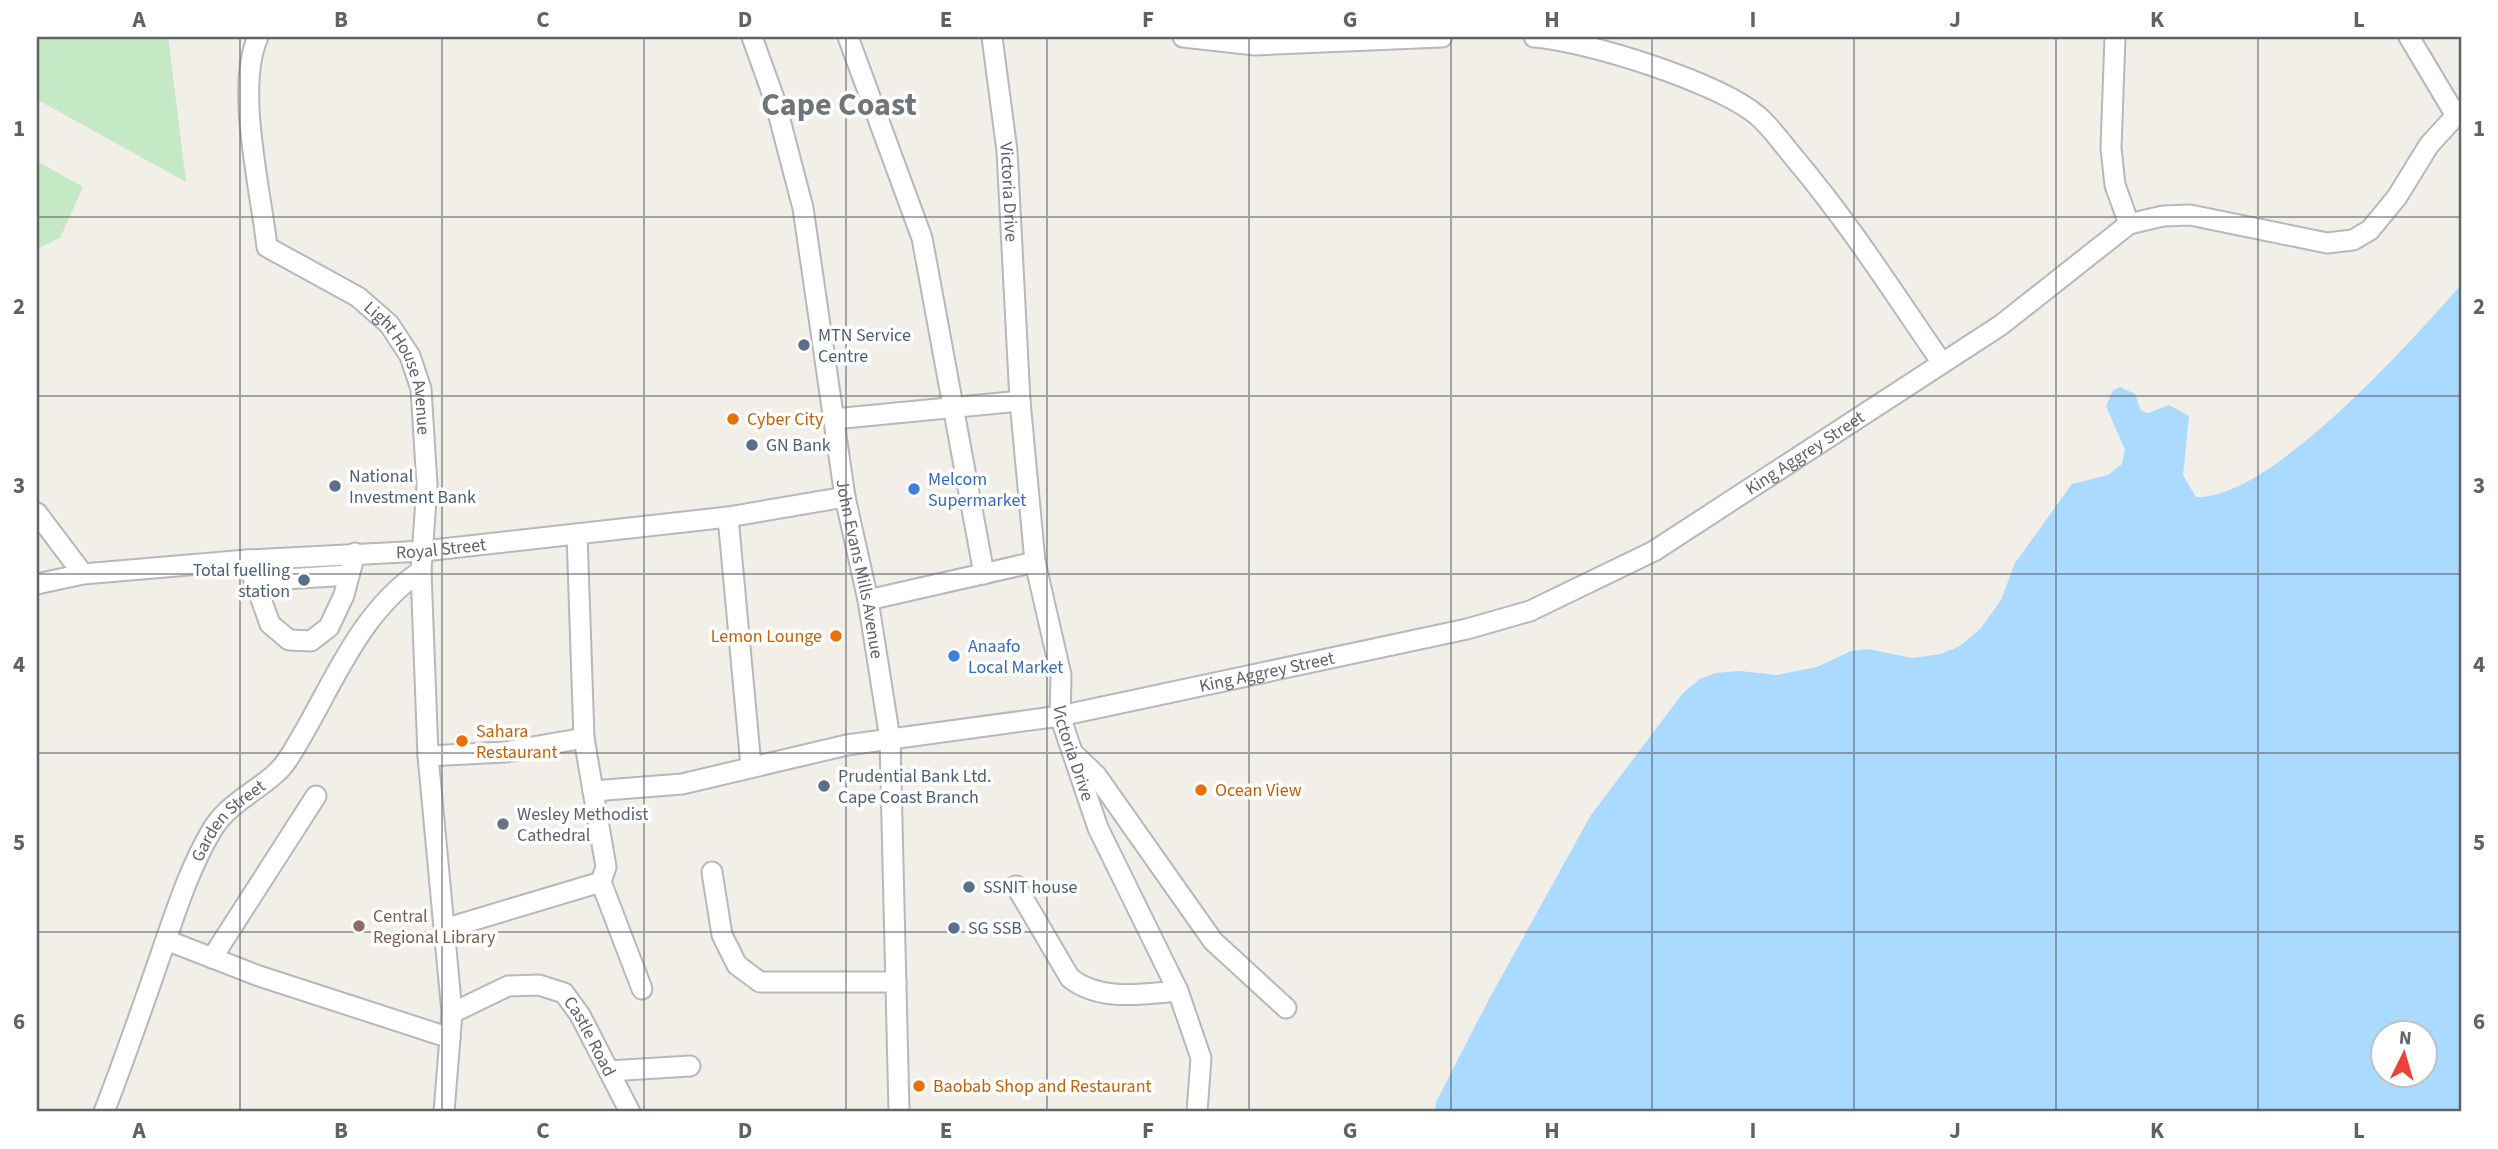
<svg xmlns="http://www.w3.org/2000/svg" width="2498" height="1149" viewBox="0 0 2498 1149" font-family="'Source Sans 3',sans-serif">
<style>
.green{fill:#c5e8c5}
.water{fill:#aadaff;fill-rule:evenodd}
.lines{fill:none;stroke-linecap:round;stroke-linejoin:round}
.minor-casing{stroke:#b5b8bc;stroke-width:23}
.minor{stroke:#fff;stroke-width:19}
.grid{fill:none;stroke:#5f6368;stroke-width:2;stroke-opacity:0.55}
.service-dot{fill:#5c6f8a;stroke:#fff;stroke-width:2.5}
.food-dot{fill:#e8710a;stroke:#fff;stroke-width:2.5}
.shop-dot{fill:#3f7fe0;stroke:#fff;stroke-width:2.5}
.worship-dot{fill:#6b7280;stroke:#fff;stroke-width:2.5}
.education-dot{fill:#8d6e63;stroke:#fff;stroke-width:2.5}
.labels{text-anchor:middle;stroke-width:7;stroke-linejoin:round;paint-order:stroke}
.street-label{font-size:18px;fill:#5f6368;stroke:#fff}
.service-label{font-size:18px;fill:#4e5e75;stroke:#fff;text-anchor:start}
.food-label{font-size:18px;fill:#c56008;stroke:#fff;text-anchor:start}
.shop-label{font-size:18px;fill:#366cbe;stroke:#fff;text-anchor:start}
.worship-label{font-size:18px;fill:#5b616d;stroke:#fff;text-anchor:start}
.education-label{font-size:18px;fill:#785e54;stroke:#fff;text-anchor:start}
.town-label{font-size:32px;font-weight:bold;fill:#70757a;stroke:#fff}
.neatline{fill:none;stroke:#5f6368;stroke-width:2.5}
.grid-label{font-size:23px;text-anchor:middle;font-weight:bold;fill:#5f6368}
</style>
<rect width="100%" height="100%" fill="#f1efe8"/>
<!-- green -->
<g class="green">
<polygon points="39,37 168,37 186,182 38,100"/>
<polygon points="37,161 83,187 60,238 37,249"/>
</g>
<!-- water -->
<path class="water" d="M2461,285V1112H1435L1436,1102L1488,1001L1591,815L1683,693L1700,679L1716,673L1740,671L1777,675L1817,667L1851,651L1868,649L1912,658L1941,654L1960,646L1981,628L2001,600L2015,563L2072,484L2108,475L2122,464L2125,450L2106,406L2113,390L2120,387L2135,394L2141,411L2149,413L2169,405L2189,416L2183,475L2196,497C2271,500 2412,340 2461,285ZM2382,1034H2424V1076H2382Z"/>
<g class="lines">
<!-- minor casing -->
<g class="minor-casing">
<g id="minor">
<path id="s1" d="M258,37C235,88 261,191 267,247L358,297L389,324L410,356L421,389L427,485L421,571L428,756L452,1013L444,1112"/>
<path id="s2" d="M752,37L775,101L803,208L845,497L868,600L890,739L899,1112"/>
<polyline points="848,37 922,238 984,574"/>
<path id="s3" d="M992,37L1007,151L1020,401L1035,562L1061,675L1060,716L1098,828L1178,991L1201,1058L1197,1112"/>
<polyline points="1183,37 1255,45 1442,37"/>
<path d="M1534,37C1587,41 1718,82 1758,116C1772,128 1784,146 1796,160C1850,224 1895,295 1942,363"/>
<polyline points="2115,37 2111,148 2115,185 2129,224"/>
<polyline points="2409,37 2455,114"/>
<polyline points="834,419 1020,401"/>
<polyline points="37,513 83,574"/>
<polyline points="728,517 751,766"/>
<polyline points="577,534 584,738 593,791"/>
<polyline points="247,560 270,624 289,640 311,641 329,627 344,595 355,553"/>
<polyline points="254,581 349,575"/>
<path id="s4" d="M37,584L83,574L247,560L424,551L728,517L845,497"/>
<polyline points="868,600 1035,562"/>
<polyline points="1075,755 1096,775 1213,941 1286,1008"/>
<polyline points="428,756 505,752 584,738"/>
<polyline points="712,872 722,935 737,965 760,982 896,982"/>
<polyline points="601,882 642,989"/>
<path d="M1016,886L1070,978C1100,1002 1143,994 1178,991"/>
<path id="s5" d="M444,929L601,882L606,867L593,791L682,784L847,745L1060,716L1467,629L1530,611L1654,551L2001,325L2129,224L2163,216L2190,215L2327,243L2353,240L2370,230L2397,197L2429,145L2461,110"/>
<polyline points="166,940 259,976 450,1038"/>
<polyline points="212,958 316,796"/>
<path id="s6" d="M452,1013L508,986L539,985L564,993L580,1015L630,1112"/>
<polyline points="609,1071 690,1066"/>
<path id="s7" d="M104,1112C125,1058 144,1003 163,948C177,908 190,867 212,830C231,798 271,786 288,759C330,694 355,615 421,571"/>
</g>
</g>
<!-- minor -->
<use href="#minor" class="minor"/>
</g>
<!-- grid -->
<path class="grid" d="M240,37V1112M442,37V1112M644,37V1112M846,37V1112M1047,37V1112M1249,37V1112M1451,37V1112M1652,37V1112M1854,37V1112M2056,37V1112M2258,37V1112M37,217H2461M37,396H2461M37,574H2461M37,753H2461M37,932H2461"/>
<!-- markers -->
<g class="service-dot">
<circle cx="804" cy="345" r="7"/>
<circle cx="752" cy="445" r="7"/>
<circle cx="335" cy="486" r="7"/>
<circle cx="304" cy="580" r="7"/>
<circle cx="824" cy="786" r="7"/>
<circle cx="969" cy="887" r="7"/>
<circle cx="954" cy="928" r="7"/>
</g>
<g class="food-dot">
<circle cx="733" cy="419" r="7"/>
<circle cx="836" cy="636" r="7"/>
<circle cx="462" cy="741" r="7"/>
<circle cx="1201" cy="790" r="7"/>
<circle cx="919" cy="1086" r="7"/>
</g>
<g class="shop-dot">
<circle cx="914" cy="489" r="7"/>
<circle cx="954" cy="656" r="7"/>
</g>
<circle class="worship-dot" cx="503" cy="824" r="7"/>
<circle class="education-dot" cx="359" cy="926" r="7"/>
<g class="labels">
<!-- street labels -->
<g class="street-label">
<text dy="6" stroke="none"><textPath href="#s3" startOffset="156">Victoria Drive</textPath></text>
<text dy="6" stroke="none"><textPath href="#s1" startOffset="402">Light House Avenue</textPath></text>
<text dy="6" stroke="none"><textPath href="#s5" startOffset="1530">King Aggrey Street</textPath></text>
<text dy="6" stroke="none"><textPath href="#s4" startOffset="406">Royal Street</textPath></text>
<text dy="6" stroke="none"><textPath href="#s2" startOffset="544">John Evans Mills Avenue</textPath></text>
<text dy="6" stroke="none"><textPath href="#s5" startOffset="942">King Aggrey Street</textPath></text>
<text dy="6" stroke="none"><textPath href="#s3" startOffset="723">Victoria Drive</textPath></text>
<text dy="6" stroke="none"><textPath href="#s7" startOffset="320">Garden Street</textPath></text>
<text dy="6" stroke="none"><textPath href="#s6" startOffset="170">Castle Road</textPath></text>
</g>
<!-- service labels -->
<g class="service-label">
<text x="818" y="341">MTN Service<tspan x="818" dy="21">Centre</tspan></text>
<text x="766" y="451">GN Bank</text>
<text x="349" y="482">National<tspan x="349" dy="21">Investment Bank</tspan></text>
<text x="290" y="576" text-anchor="end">Total fuelling<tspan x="290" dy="21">station</tspan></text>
<text x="838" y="782">Prudential Bank Ltd.<tspan x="838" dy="21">Cape Coast Branch</tspan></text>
<text x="983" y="893">SSNIT house</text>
<text x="968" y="934">SG SSB</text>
</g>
<!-- food labels -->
<g class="food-label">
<text x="747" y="425">Cyber City</text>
<text x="822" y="642" text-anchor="end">Lemon Lounge</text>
<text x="476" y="737">Sahara<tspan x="476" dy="21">Restaurant</tspan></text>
<text x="1215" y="796">Ocean View</text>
<text x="933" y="1092">Baobab Shop and Restaurant</text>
</g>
<!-- shop labels -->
<g class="shop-label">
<text x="928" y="485">Melcom<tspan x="928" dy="21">Supermarket</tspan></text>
<text x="968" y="652">Anaafo<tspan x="968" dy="21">Local Market</tspan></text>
</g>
<!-- worship labels -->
<g class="worship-label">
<text x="517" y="820">Wesley Methodist<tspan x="517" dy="21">Cathedral</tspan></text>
</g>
<!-- education labels -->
<g class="education-label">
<text x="373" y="922">Central<tspan x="373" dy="21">Regional Library</tspan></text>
</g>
<!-- town labels -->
<g class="town-label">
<text x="839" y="115">Cape Coast</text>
</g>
</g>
<!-- border -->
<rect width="2498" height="1149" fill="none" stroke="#ffffff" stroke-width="77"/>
<!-- north arrow -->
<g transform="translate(2404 1054) rotate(5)"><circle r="33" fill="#ffffff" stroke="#bfc1c3" stroke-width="2"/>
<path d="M0-5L12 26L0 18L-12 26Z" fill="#ea4335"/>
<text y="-10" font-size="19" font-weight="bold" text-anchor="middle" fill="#5f6368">N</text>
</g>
<rect x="38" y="38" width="2422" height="1072" class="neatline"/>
<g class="grid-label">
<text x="139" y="27">A</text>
<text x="341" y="27">B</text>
<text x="543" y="27">C</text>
<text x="745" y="27">D</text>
<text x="946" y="27">E</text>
<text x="1148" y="27">F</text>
<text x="1350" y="27">G</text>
<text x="1552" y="27">H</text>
<text x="1753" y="27">I</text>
<text x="1955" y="27">J</text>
<text x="2157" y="27">K</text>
<text x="2359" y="27">L</text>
<text x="19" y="136">1</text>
<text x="2479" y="136">1</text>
<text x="19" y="314">2</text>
<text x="2479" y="314">2</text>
<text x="19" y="493">3</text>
<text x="2479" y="493">3</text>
<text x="19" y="672">4</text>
<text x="2479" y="672">4</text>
<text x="19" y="850">5</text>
<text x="2479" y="850">5</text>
<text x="19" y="1029">6</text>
<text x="2479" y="1029">6</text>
<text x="139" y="1138">A</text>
<text x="341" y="1138">B</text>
<text x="543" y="1138">C</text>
<text x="745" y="1138">D</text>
<text x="946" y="1138">E</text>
<text x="1148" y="1138">F</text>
<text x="1350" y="1138">G</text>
<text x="1552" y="1138">H</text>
<text x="1753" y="1138">I</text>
<text x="1955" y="1138">J</text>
<text x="2157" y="1138">K</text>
<text x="2359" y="1138">L</text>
</g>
</svg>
